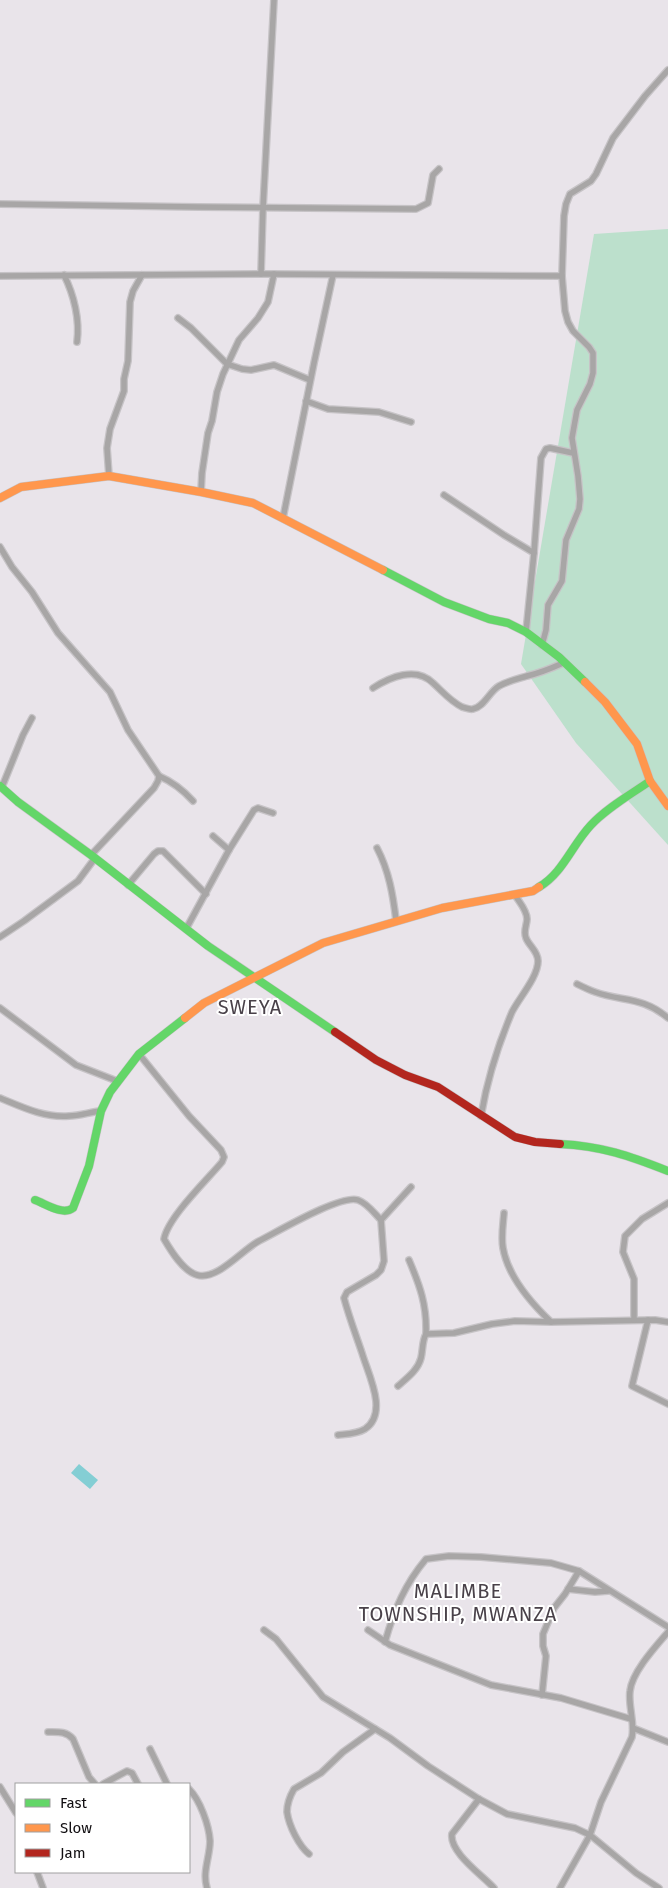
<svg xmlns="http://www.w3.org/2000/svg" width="668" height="1888" viewBox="0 0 668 1888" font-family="'Fira Sans',sans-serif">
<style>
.green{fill:#bce0cc}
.water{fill:#84ced4}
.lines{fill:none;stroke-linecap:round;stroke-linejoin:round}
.street-casing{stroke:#c6c3c6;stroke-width:8}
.fast-casing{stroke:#c6c3c6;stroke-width:9}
.slow-casing{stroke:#c6c3c6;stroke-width:9}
.jam-casing{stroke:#c6c3c6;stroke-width:9}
.street{stroke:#a8a6a6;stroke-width:5.5}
.fast{stroke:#63d668;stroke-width:8}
.slow{stroke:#ff974d;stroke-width:8}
.jam{stroke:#b3261e;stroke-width:8}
.labels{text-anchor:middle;stroke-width:4;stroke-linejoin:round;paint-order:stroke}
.quarter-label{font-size:20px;letter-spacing:1px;fill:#494149;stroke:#fff}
</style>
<rect width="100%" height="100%" fill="#e9e4ea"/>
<!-- green -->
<polygon class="green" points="668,229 668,845 576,743 521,664 594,234"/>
<!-- water -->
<polygon class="water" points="79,1464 98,1480 90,1489 71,1473"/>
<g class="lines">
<!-- street casing -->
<g class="street-casing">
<g id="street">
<polyline points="0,204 198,207 416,209 428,203 433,175 439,169"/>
<polyline points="261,274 263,208 274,0"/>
<path d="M64,275C74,295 80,320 77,342"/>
<polyline points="0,276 267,274 562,276"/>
<polyline points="178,318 191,328 227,364 242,369 251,370 274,365 310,380"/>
<polyline points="306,401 328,409 379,412 411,422"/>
<polyline points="109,476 107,448 110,429 124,391 124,379 128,361 130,302 133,291 142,275"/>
<polyline points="201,492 202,473 208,433 212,421 217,392 223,374 239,340 258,318 268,302 274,274"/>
<polyline points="444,495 504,535 534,553"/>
<polyline points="283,518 314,363 333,275"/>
<polyline points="0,547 12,567 32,592 58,633 110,692 128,730 159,776 158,781 154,788 91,855"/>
<polyline points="526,632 534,553 541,458 546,449 550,448 573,453"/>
<polyline points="542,645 546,630 548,605 562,581 566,540 579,509 580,499 578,476 572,438 577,410 590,384 593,373 593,353 589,347 573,331 568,322 565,311 562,276 564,216 566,204 570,194 591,181 596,174 613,138 645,96 668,70"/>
<path d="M373,688C390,677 416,666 433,683C443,692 450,701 462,707C466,708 470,710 473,709C484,707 489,692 499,686C508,681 517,679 527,676C540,673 552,668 563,663"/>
<path d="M159,776C173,782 183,790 193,801"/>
<polyline points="2,787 23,735 32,718"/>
<polyline points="213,836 229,850"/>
<path d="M377,848C389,871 393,895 396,920"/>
<polyline points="128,885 154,854 158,851 163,851 206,894"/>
<polyline points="186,929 229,850 254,810 258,808 273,813"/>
<polyline points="0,937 24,921 78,881 95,858"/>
<path d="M577,984C583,987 589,990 595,992C623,1002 642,996 668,1018"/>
<polyline points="0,1008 76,1065 117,1081"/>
<path d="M139,1054L189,1116L221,1150L224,1157L222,1162C207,1180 168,1217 164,1239C171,1251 183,1271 197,1275C217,1281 242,1250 259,1241C277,1232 341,1194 358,1200C367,1203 374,1213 381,1220L384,1261L381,1270L376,1275L347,1292L344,1298C349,1317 356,1335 362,1353C368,1374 389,1413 365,1429C357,1434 347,1434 338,1435"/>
<path d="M0,1098C22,1107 44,1118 69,1116C80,1116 90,1112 101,1111"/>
<path d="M481,1116C487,1081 498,1045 512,1012C519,998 538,977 538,961C538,951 529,946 526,938C523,931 527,925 527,919C527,910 519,902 515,895"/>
<path d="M504,1213C503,1225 501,1237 503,1248C508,1277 531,1303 551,1322L655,1320L668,1322"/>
<polyline points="381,1220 411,1187"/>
<path d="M409,1260C420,1286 427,1305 426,1334"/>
<polyline points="634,1320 634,1279 623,1252 625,1236 642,1219 668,1203"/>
<polyline points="648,1320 632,1386 668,1404"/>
<path d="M398,1386C407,1378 418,1370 421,1358C423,1350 422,1341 426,1334L454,1333L492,1324L515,1321L551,1322"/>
<polyline points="568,1589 595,1592 608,1591"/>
<polyline points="264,1630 276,1639 323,1697 390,1738 428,1766 479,1799 507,1814 575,1828 590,1835 636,1873 659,1888"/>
<polyline points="368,1630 390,1645 491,1685 561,1698 631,1719"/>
<path d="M385,1642C394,1610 405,1584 426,1559L449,1556L481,1557L551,1563L579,1571L668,1627"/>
<polyline points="542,1695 546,1656 543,1646 543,1634 554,1608 565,1594 579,1571"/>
<polyline points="633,1728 668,1742"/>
<path d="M48,1732C58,1732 66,1731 73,1739L89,1777L95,1784"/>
<polyline points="150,1749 167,1784"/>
<polyline points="103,1784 127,1771 132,1773 138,1784"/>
<polyline points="0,1787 16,1813"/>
<path d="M189,1789C200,1800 209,1825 210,1841C210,1857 202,1872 207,1888"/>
<path d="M479,1799L452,1834C449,1852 482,1875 494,1888"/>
<path d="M309,1854C299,1846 289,1826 287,1812C287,1804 290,1796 294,1789L321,1773L343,1752L375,1729"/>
<polyline points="37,1872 43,1888"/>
<path d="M560,1888L590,1835L601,1802L632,1737C635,1722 628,1706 630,1691C632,1672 656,1646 668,1632"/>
</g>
</g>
<!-- fast casing -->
<g class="fast-casing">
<g id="fast">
<polyline points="383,570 444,602 489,619 508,623 526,632 559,657 585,682"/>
<polyline points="0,786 18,802 91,855 208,946 335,1032"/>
<path d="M539,887C563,873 572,845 591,825C608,807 630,795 650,781"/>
<path d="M560,1144C602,1146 630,1156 668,1171"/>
<path d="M35,1200C46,1204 63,1216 73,1208L89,1166L101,1111L110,1092L139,1054L185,1018"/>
</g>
</g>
<!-- slow casing -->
<g class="slow-casing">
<g id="slow">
<polyline points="0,498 21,487 109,476 201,492 253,503 383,570"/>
<polyline points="585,682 605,702 637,744 650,781 668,806"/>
<polyline points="185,1018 204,1003 323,943 442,908 533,891 539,887"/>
</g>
</g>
<!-- jam casing -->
<g class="jam-casing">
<polyline id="jam" points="335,1032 376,1060 405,1075 438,1087 515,1137 535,1142 560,1144"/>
</g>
<!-- street -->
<use href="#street" class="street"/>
<!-- fast -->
<use href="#fast" class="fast"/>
<!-- slow -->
<use href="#slow" class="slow"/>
<!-- jam -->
<use href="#jam" class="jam"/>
</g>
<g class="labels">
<!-- quarter labels -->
<g class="quarter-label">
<text x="250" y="1014">SWEYA</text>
<text x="458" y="1598">MALIMBE<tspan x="458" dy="23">TOWNSHIP, MWANZA</tspan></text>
</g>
</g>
<!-- legend -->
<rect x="15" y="1783" width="175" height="90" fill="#ffffff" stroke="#a09fa0"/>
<rect x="25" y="1799" width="25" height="8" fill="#63d668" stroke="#a09fa0"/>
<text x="60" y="1808" font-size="15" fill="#110e11">Fast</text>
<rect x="25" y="1824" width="25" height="8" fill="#ff974d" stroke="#a09fa0"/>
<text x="60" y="1833" font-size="15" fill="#110e11">Slow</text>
<rect x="25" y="1849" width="25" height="8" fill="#b3261e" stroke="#a09fa0"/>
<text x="60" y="1858" font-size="15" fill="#110e11">Jam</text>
</svg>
